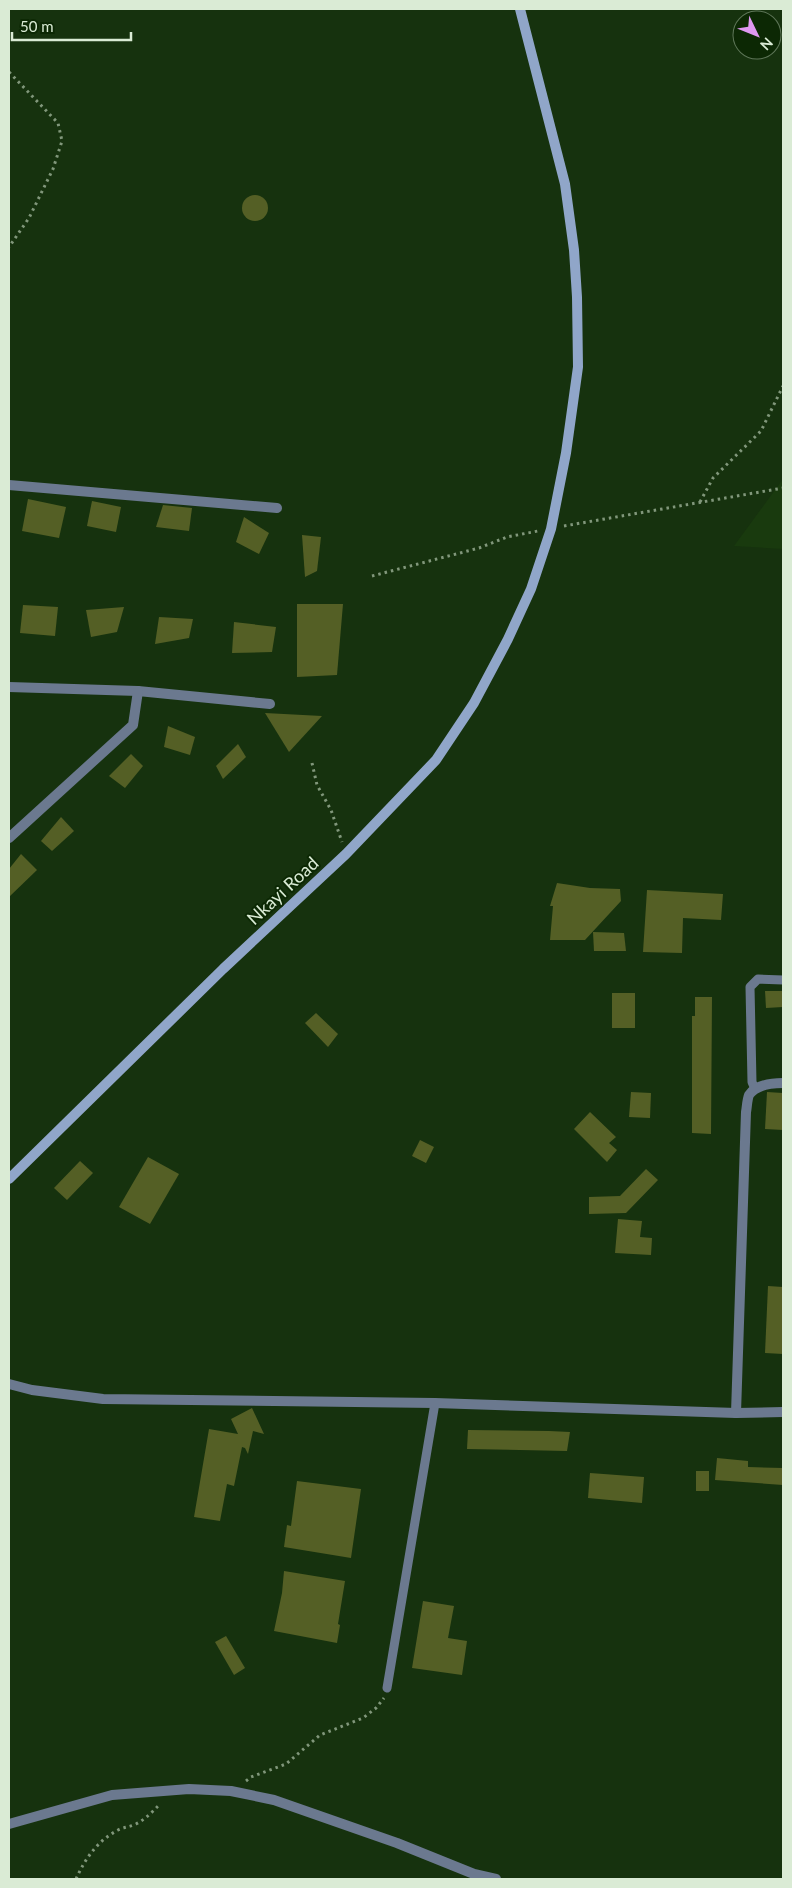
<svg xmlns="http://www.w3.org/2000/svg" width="792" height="1888" viewBox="0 0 792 1888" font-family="Lato,sans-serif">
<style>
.built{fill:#193a0e}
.building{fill:#545f25}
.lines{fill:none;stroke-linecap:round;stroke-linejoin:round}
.path{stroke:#81977b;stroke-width:3;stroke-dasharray:2.5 4;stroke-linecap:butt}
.service{stroke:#6b798f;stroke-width:9}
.minor{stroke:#6b798f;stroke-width:10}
.tertiary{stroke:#6b798f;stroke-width:10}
.secondary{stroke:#90a6c9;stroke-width:10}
.labels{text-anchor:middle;stroke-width:4;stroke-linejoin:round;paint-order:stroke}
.street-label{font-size:18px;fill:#daebd5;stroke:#0c2804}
</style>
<rect width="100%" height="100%" fill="#16320e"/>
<!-- built -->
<polygon class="built" points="783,479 783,549 734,546"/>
<!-- building -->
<g class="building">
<circle cx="255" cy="208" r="13"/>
<polygon points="28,499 66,507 59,538 22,531"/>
<polygon points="92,501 121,507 116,532 87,526"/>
<polygon points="163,505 192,508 189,531 156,527"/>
<polygon points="244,517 269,533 259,554 236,542"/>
<polygon points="302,535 321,537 317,571 305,577"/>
<polygon points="297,604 343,604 337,675 297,677"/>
<polygon points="23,605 58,607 55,636 20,633"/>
<polygon points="124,607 117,632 91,637 86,610"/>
<polygon points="159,617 193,619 189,638 155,644"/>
<polygon points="234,622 276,627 272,652 232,653"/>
<polygon points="265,713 322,716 289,752"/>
<polygon points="168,726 195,737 190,755 164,747"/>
<polygon points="238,744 246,757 223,779 216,766"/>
<polygon points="131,754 143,766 125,788 109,776"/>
<polygon points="61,817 74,831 52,851 41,841"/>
<polygon points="21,854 37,870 9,897 9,869"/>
<polygon points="557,883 590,888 620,889 621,901 585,940 550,940 553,906 550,906"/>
<polygon points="647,890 723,894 721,920 683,918 682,953 643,952"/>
<polygon points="593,932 624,933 626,951 594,951"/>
<polygon points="765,991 783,991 783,1007 766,1008"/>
<rect x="612" y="993" width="23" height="35"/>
<polygon points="695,997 712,997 711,1134 692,1133 692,1016 695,1016"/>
<polygon points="316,1013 338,1034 328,1047 305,1023"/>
<polygon points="631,1092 651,1093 650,1118 629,1117"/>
<polygon points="767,1092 783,1093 783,1130 765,1129"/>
<polygon points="590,1112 616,1137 609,1143 617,1150 607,1162 574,1129"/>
<polygon points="420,1140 434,1147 426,1163 412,1156"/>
<polygon points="148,1157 179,1174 150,1224 119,1207"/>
<polygon points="80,1161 93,1173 67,1200 54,1188"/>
<polygon points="646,1169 658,1180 626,1213 589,1214 589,1197 620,1196"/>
<polygon points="618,1219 642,1221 640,1237 652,1238 651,1255 615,1253"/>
<polygon points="768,1286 783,1287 783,1354 765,1353"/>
<polygon points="252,1408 264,1434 253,1431 248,1454 245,1448 242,1447 234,1486 227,1484 220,1521 194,1517 209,1429 238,1434 231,1419"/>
<polygon points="468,1430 549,1431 570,1432 567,1451 467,1449"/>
<polygon points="717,1458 748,1461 748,1467 783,1468 783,1485 715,1480"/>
<rect x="696" y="1471" width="13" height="20"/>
<polygon points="590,1473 644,1477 642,1503 588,1498"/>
<polygon points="297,1481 361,1489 351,1558 284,1547 287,1525 291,1526"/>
<polygon points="284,1571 345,1581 338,1624 340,1625 337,1643 274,1631 282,1593"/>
<polygon points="423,1601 454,1606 448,1638 467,1641 462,1675 412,1668"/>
<polygon points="226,1636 245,1668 234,1675 215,1642"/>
</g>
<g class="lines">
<!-- path -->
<g class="path">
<polyline points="9,72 58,123 62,141 53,169 29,218 9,247"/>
<polyline points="700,502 713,478 761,431 783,386"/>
<polyline points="564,526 783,488"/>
<polyline points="372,576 479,548 507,537 538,531"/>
<polyline points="312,763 317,785 331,810 342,842"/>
<polyline points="246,1781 251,1777 286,1764 320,1735 363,1718 376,1708 384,1698"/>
<path d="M76,1879C85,1859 97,1841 118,1830C124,1827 130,1827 136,1824C146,1819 153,1811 160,1804"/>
</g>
<!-- service -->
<g class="service">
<polyline points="755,1089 752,1082 750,987 758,979 783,980"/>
<polyline points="387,1688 435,1403"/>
</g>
<!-- minor -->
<g class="minor">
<polyline points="9,485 277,508"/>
<polyline points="9,687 138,691 270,704"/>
<polyline points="9,838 133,725 138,691"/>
<polyline points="9,1384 32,1390 103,1399 435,1403 736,1413 783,1412"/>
<path d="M736,1413L746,1112C747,1107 747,1100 749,1095C756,1085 772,1083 783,1083"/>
</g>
<!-- tertiary -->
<polyline class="tertiary" points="9,1824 112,1795 189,1789 231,1791 274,1800 397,1843 474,1874 496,1879"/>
<!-- secondary -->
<polyline class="secondary" points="9,1179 223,969 346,854 436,760 474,703 508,639 531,589 551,529 566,453 578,367 577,297 574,250 565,184 520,9"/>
</g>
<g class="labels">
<!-- street labels -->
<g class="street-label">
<text transform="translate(283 891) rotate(-43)" y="6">Nkayi Road</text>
</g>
</g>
<!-- border -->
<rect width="792" height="1888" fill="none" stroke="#daebd5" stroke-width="20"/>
<!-- north arrow -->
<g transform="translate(757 35) rotate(133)"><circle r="24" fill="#0c2804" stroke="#5e7658"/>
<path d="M0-4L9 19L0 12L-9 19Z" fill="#df98f1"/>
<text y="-8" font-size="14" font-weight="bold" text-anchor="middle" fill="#daebd5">N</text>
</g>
<!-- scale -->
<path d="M12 32v8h119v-8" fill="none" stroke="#daebd5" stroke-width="2.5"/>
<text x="20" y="32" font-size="15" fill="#daebd5" stroke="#0c2804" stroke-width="4" paint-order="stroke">50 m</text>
</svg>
